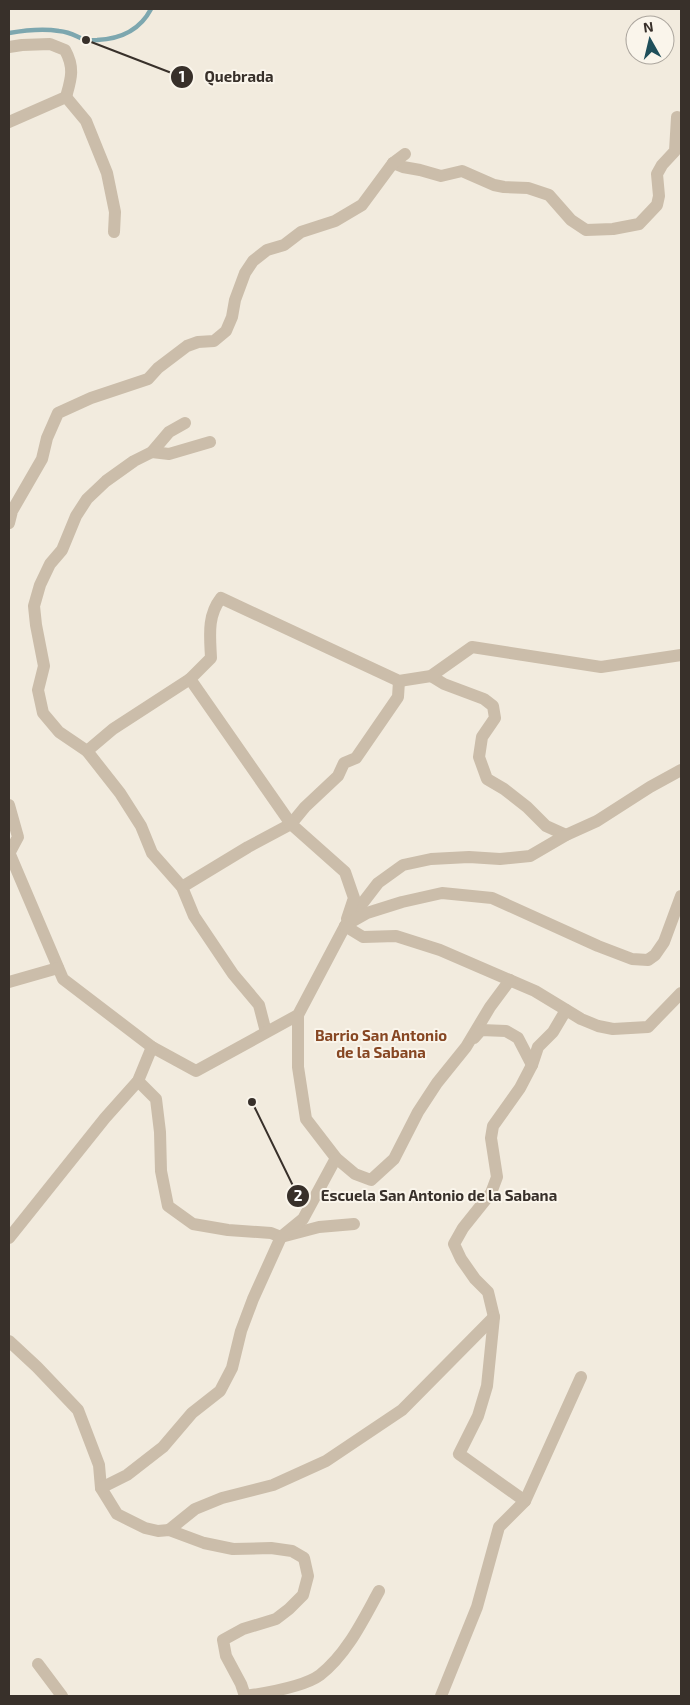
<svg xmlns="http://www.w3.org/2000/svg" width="690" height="1705" viewBox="0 0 690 1705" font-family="'Exo 2',sans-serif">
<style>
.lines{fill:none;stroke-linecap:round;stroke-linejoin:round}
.stream{stroke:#7da7af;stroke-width:4.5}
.street{stroke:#cbbdaa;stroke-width:12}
.labels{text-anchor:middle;stroke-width:4;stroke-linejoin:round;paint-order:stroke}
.neighbourhood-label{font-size:15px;font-weight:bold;fill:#874723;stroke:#faf5eb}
.leader{fill:none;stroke:#38302a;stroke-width:2}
.callout-dot{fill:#38302a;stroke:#faf5eb;stroke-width:2}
.mark-label{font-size:15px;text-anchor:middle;font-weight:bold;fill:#fff}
.callout-label{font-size:15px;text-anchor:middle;font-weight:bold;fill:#38302a;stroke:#faf5eb;stroke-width:4;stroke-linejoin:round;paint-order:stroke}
</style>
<rect width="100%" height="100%" fill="#f2ebde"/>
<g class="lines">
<!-- stream -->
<path class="stream" d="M9,33C26,30 42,28 59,31C71,32 75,36 85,40C88,41 93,40 97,40C120,39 140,30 151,9"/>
<!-- street -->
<g class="street">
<path d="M9,47L22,45L50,44L65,50C75,68 71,79 66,97L9,122"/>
<polyline points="66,97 86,121 107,173 115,212 114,232"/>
<polyline points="393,163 403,167 420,170 441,176 462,171 494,185 504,187 528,188 549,195 571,220 586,230 613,229 639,224 657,205 659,196 657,174 662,165 675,151 677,117"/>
<polyline points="185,423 169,432 152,452 134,461 106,481 87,499 76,516 62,550 50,564 40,585 34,606 36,625 44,666 38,690 43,713 59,732 87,751 120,793 141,826 152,853 182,887 194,916 233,974 259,1005 266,1032"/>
<polyline points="152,452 169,454 210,442"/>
<polyline points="9,523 12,511 42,459 47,438 58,413 91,398 148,379 158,368 187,346 198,342 214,341 226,331 232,317 235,300 245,273 253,261 267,250 284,245 301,232 335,221 362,205 393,163 405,154"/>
<polyline points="431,676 444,684 484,699 493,706 495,718 482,737 479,757 487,779 504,789 527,807 546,826 566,835"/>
<polyline points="87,751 113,729 190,679"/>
<polyline points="9,805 18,837 10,852"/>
<polyline points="9,852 63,979 152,1047 196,1071 298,1015 345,926 378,883 403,865 431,859 469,857 500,859 530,856 566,835 597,821 650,787 681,770"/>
<polyline points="182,887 248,847 291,824 305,807 338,776 344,763 356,758 398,697 399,681"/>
<path d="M347,919L354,898L345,872L291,824L190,679L211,658C210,636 207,616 221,598L399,681L431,676L472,647L601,667L681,655"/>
<polyline points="351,922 367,913 402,902 442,893 492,898 598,946 632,959 648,960 655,955 664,942 681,896"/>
<polyline points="345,926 363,937 396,936 440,950 535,991 581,1019 598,1026 613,1029 648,1027 681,993"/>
<polyline points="9,982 58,968"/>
<polyline points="298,1015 298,1067 306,1119 336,1158 355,1174 371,1180 394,1159 418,1112 437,1083 466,1047 490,1007 510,980"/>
<polyline points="474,1038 481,1030 506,1031 518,1038 532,1065"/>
<polyline points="138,1081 156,1099 160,1132 161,1171 168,1206 193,1224 228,1230 271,1233 281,1237 319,1227 354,1224"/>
<polyline points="9,1238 105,1118 138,1081 152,1047"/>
<polyline points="9,1341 37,1367 78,1410 99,1465 101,1488 117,1514 145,1528 158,1531 169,1530 204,1543 233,1549 271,1548 292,1551 304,1558 308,1576 303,1595 289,1609 276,1619 243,1629 223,1640 226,1656 241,1684 245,1696"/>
<polyline points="101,1488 127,1475 163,1447 192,1413 220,1391 232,1368 241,1331 253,1299 281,1237 303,1219 336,1158"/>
<polyline points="525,1501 459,1454 478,1416 487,1386 494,1317 488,1292 475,1279 461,1259 454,1244 463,1228 491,1193 497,1177 491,1138 493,1126 520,1088 532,1065 538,1047 553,1032 566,1010"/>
<polyline points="169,1530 195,1509 222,1498 273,1485 326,1461 402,1410 494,1317"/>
<polyline points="38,1664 62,1696"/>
<path d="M246,1696C266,1693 304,1687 320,1675C347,1654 363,1620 379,1591"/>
<polyline points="441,1696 477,1607 499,1527 525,1501 581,1377"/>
</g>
</g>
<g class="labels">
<!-- neighbourhood labels -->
<g class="neighbourhood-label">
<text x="381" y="1041">Barrio San Antonio<tspan x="381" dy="17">de la Sabana</tspan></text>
</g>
</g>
<!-- callouts -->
<path class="leader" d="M86 40L182 77M252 1102L298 1196"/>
<g class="callout-dot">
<circle cx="86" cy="40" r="5"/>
<circle cx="252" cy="1102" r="5"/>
<circle cx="182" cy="77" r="12"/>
<circle cx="298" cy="1196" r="12"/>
</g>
<g class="mark-label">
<text x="182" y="82">1</text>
<text x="298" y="1201">2</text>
</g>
<g class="callout-label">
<text x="239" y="82">Quebrada</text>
<text x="439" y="1201">Escuela San Antonio de la Sabana</text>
</g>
<!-- border -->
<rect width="690" height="1705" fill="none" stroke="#38302a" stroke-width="20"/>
<!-- north arrow -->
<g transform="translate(650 40) rotate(352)"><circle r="24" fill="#faf5eb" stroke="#aca69e"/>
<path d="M0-4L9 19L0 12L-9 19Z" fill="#1f4f5a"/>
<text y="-8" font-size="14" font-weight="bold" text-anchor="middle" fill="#38302a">N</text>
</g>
</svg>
